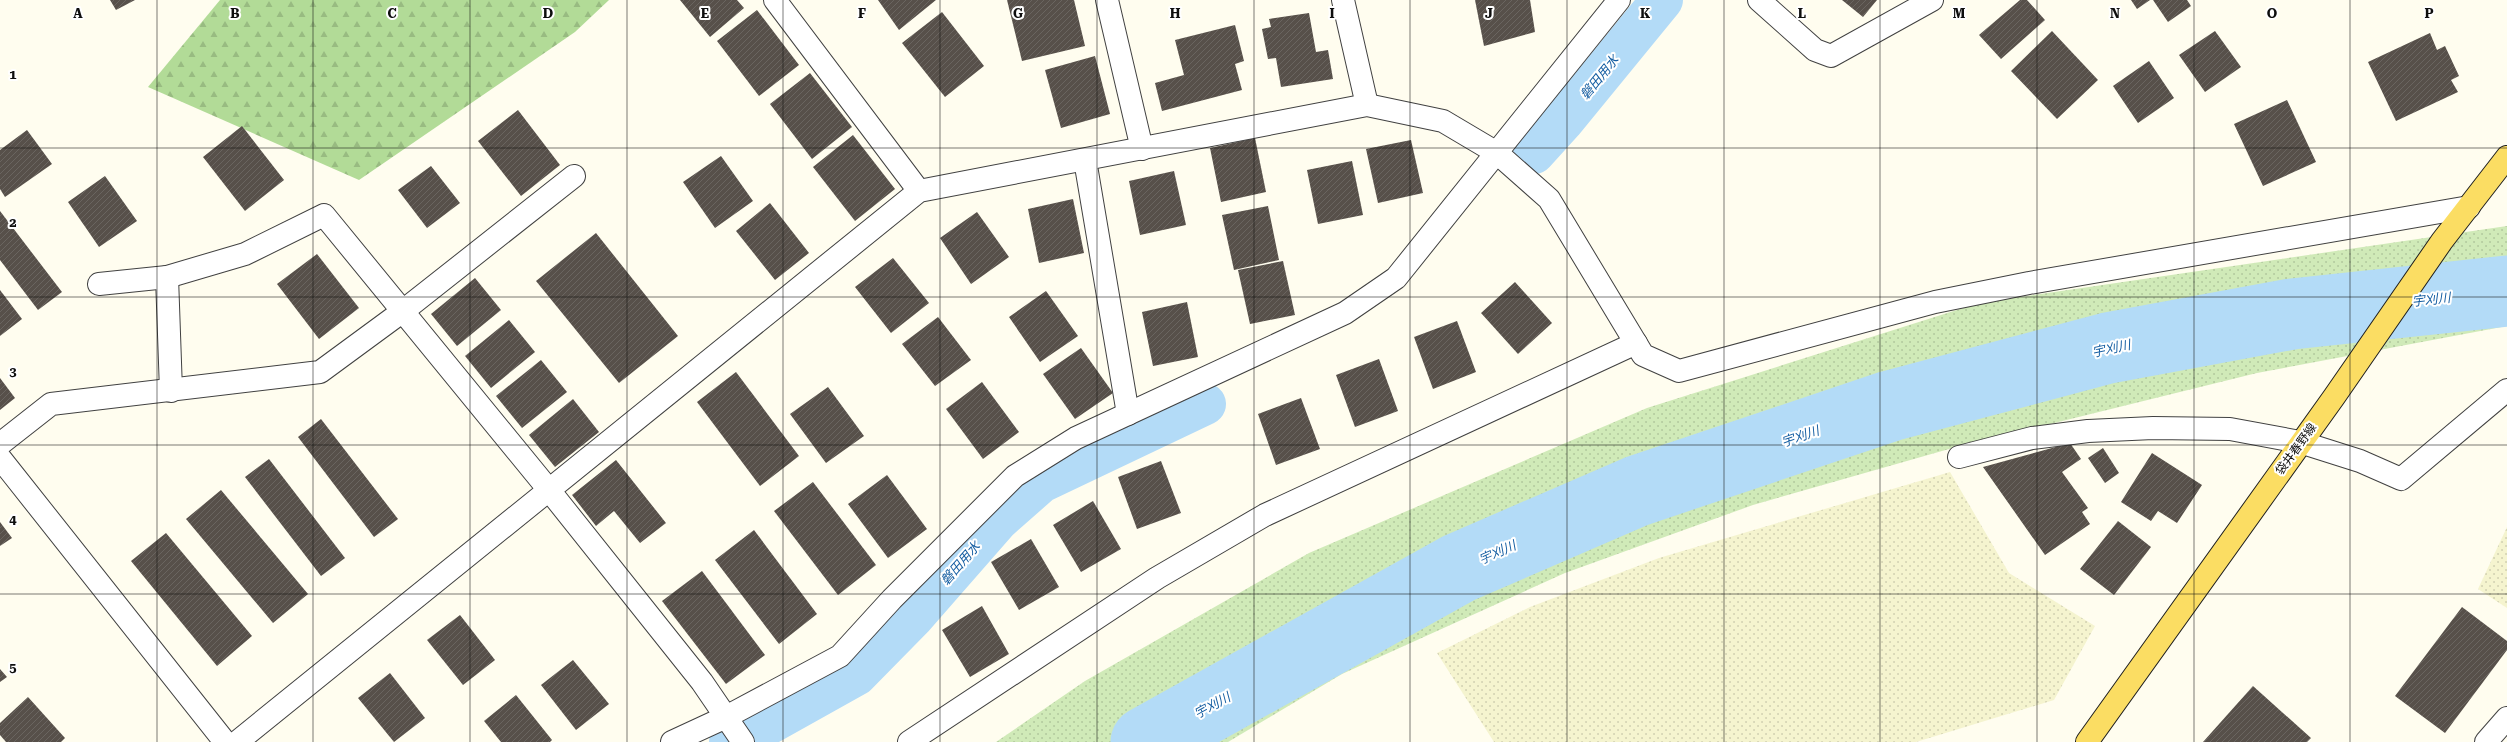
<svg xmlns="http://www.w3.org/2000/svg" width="2507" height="742" viewBox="0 0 2507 742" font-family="'Roboto Serif','Noto Sans JP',serif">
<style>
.farmland{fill:url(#farmland-dots)}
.grass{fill:url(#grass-dots)}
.forest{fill:url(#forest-firs)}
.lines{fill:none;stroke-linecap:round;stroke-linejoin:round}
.canal{stroke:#b3dbf7;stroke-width:42}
.river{stroke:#b3dbf7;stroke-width:71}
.building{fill:url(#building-hatch)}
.street-casing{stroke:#414141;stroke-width:24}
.primary-casing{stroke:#1f1f1f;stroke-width:24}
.street{stroke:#fff;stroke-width:22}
.primary{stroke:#fbdd63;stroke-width:22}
.grid{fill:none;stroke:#0e0e0e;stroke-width:1;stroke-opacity:0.55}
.labels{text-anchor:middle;stroke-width:4;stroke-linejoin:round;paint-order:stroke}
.street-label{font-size:12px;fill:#0e0e0e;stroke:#fff}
.water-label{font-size:13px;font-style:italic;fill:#155ea2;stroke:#fff}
.grid-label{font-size:13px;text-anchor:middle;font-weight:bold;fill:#0e0e0e;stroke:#fff;stroke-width:4;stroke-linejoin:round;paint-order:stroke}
</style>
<defs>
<pattern id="farmland-dots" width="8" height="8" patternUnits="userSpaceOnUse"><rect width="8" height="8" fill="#f5f4cf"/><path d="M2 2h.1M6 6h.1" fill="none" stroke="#d1d0b1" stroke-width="1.8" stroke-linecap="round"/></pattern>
<pattern id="grass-dots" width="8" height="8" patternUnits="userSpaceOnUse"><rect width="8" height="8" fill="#d0eab8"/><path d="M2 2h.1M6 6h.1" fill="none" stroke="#b1c89d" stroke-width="1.8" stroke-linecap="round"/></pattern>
<pattern id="forest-firs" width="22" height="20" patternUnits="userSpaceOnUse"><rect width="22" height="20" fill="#b2db97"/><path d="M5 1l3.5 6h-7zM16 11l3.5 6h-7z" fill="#98bb81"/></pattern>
<pattern id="building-hatch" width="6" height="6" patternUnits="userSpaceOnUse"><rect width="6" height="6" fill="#57504a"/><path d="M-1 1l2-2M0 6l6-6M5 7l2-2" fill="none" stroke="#6a6560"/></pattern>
</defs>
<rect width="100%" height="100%" fill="#fffdef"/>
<!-- farmland -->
<g class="farmland">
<polygon points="1950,472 2009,573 2095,626 2054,700 1916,742 1494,742 1437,653 1530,607 1659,558"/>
<polygon points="2507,527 2507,608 2478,589"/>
</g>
<!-- grass -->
<polygon class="grass" points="2507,226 2507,326 2257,373 1949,449 1753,505 1565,573 1342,674 1228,742 996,742 1085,681 1309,553 1647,408 1979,303"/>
<!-- forest -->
<polygon class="forest" points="220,0 609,0 575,32 359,180 148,87"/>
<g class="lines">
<!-- canal -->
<g class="canal">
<polyline points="1534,153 1563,121 1662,0"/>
<polyline points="730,742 761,728 856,675 914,616 998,520 1041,482 1205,404"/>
</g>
<!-- river -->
<polyline class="river" points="1146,742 1459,568 1637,491 1890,406 2108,348 2292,314 2507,291"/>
</g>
<!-- building -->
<g class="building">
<polygon points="110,0 135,0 116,10"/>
<polygon points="680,0 737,0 744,8 710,37"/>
<polygon points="878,0 936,0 899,30"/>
<polygon points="1007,0 1074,0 1085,46 1022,61"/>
<polygon points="1475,0 1530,0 1535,32 1484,46"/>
<polygon points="1842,0 1877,0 1863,17"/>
<polygon points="2020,0 2027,0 2045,20 2001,59 1979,35"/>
<polygon points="2131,0 2150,0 2137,9"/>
<polygon points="2153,0 2187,0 2191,6 2168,22"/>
<polygon points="757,10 799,65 759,96 717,41"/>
<polygon points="942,12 984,66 945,97 902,43"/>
<polygon points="1309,13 1316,52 1328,50 1333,79 1281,87 1276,58 1268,59 1262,29 1271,27 1269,19"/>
<polygon points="1235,25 1244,61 1235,64 1242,90 1162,111 1155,83 1184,75 1175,40"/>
<polygon points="2052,31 2098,80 2057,119 2011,71"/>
<polygon points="2215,31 2241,67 2205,92 2179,55"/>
<polygon points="2430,33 2437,50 2445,46 2459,76 2451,80 2458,92 2396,121 2368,62"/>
<polygon points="1095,56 1110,114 1061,128 1045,70"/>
<polygon points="2149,61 2174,98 2138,123 2113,86"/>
<polygon points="810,73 852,127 812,159 770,104"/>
<polygon points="2287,100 2316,162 2263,186 2234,124"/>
<polygon points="518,110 560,165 521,196 478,141"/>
<polygon points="242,126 284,180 245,211 203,157"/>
<polygon points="27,130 52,164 5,197 0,189 0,150"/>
<polygon points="853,135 895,189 855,221 813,167"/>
<polygon points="1255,138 1266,192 1221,202 1210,148"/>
<polygon points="1411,140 1423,193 1378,203 1366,149"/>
<polygon points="721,156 753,201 715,228 683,182"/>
<polygon points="1352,161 1363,215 1318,224 1307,170"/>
<polygon points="431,166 460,203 427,228 398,190"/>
<polygon points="1174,171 1186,225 1140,235 1129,181"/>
<polygon points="105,176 137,221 99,247 68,202"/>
<polygon points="1073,199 1084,253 1039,263 1028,209"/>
<polygon points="770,203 809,253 775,280 736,231"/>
<polygon points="1268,206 1279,260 1234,270 1222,215"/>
<polygon points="0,211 62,292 38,310 0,260"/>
<polygon points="977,212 1009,257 971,284 940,238"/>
<polygon points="596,233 678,336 619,383 536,281"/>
<polygon points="317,254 359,308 319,339 277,284"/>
<polygon points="893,258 929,303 891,333 855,287"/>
<polygon points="1283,261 1295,315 1250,324 1238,270"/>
<polygon points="475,278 501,310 457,346 431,314"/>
<polygon points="1515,282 1552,323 1518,354 1481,313"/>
<polygon points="0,290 22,319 0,336"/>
<polygon points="1046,291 1078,336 1040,362 1009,317"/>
<polygon points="1187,302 1198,357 1153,366 1142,312"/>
<polygon points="938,317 971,360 935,386 902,344"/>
<polygon points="509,320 535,352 491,388 465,356"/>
<polygon points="1457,321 1476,372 1433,389 1414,337"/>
<polygon points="1081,348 1113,393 1075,419 1043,374"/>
<polygon points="1379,359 1398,411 1355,427 1336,375"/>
<polygon points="541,360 567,392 522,428 496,396"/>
<polygon points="736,372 799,456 760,486 697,402"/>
<polygon points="0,378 15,398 0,410"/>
<polygon points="982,382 1019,432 983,459 946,409"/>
<polygon points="828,387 864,436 826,463 790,414"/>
<polygon points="1301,398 1320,449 1276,465 1258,414"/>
<polygon points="573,399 599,432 555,467 529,435"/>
<polygon points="321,419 398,519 374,537 298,437"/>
<polygon points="2070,443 2081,459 2062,472 2088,508 2082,512 2090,524 2045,555 1983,467"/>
<polygon points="2103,448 2119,473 2105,483 2088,458"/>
<polygon points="2152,453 2202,485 2177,523 2158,511 2151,521 2121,502"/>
<polygon points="269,459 345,558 321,576 245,477"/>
<polygon points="616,460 666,523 640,543 614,511 596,526 572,495"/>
<polygon points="1161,461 1181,513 1137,529 1118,477"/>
<polygon points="887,475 927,529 888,558 848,504"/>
<polygon points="813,482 876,565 838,595 774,511"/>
<polygon points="221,490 308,594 273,623 186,519"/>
<polygon points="1093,501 1121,549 1081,572 1053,525"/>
<polygon points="2118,521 2151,547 2114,595 2080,569"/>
<polygon points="0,522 12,538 0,546"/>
<polygon points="754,530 817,614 779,644 715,560"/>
<polygon points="166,533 252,636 217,666 131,561"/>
<polygon points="1031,539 1059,587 1019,610 991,562"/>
<polygon points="702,571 765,655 726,684 662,601"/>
<polygon points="982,606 1009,654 970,677 942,630"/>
<polygon points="2462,607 2507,641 2507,650 2445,733 2395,696"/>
<polygon points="460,615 495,660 463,685 427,640"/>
<polygon points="573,660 609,704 576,730 541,685"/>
<polygon points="0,669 7,677 0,682"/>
<polygon points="390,673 425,718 394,742 358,698"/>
<polygon points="2253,686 2311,738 2307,742 2203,742"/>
<polygon points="516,695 552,740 550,742 501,742 484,721"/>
<polygon points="28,697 65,738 61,742 6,742 0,735 0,723"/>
</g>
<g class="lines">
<!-- street casing -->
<g class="street-casing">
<g id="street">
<polyline points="775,0 919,191"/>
<polyline points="1107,0 1142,149"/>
<polyline points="1343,0 1367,105"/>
<polyline points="1759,0 1815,50 1831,56 1932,0"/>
<polyline points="1085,160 1128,414"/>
<polyline points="167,277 171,391"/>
<polyline points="99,284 167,277 245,254 324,215 549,490 702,682 743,742"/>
<polyline points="0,444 51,404 320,372 403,311 574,176"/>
<polyline points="1959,457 2032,438 2088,431 2153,428 2230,429 2300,442 2360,461 2401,479 2507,390"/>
<polyline points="0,458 225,742"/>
<polyline points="237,742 919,191 1367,105 1443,121 1497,153 1549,199 1643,355 1679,371 1935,302 2029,283 2469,207"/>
<polyline points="672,742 726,717 840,656 892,599 1015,476 1076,438 1345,313 1396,278 1619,0"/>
<polyline points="909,742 1157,578 1265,515 1636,343"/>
<polyline points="2486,742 2507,718"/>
</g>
</g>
<!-- primary casing -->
<g class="primary-casing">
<polyline id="primary" points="2087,742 2334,397 2442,241 2507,157"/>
</g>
<!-- street -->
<use href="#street" class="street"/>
<!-- primary -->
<use href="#primary" class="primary"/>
</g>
<!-- grid -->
<path class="grid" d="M157,0V742M313,0V742M470,0V742M627,0V742M783,0V742M940,0V742M1097,0V742M1254,0V742M1410,0V742M1567,0V742M1724,0V742M1880,0V742M2037,0V742M2194,0V742M2350,0V742M0,148H2507M0,297H2507M0,445H2507M0,594H2507"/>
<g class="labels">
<!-- street labels -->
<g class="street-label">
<text transform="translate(2296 449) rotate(-54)" y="4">袋井春野線</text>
</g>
<!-- water labels -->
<g class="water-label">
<text transform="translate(1599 77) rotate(-51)" y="5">磐田用水</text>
<text transform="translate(2431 299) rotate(-6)" y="5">宇刈川</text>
<text transform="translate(2111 348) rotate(-12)" y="5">宇刈川</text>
<text transform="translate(1800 436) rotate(-19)" y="5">宇刈川</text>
<text transform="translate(1497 552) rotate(-24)" y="5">宇刈川</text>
<text transform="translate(960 563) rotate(-49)" y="5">磐田用水</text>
<text transform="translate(1212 705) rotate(-29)" y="5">宇刈川</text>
</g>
</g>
<g class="grid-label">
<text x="78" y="18">A</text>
<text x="235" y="18">B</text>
<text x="392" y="18">C</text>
<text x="548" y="18">D</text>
<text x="705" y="18">E</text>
<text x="862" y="18">F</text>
<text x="1018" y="18">G</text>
<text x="1175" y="18">H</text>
<text x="1332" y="18">I</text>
<text x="1489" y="18">J</text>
<text x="1645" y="18">K</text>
<text x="1802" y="18">L</text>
<text x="1959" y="18">M</text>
<text x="2115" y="18">N</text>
<text x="2272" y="18">O</text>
<text x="2429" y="18">P</text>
<text x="13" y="79">1</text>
<text x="13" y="227">2</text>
<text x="13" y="376">3</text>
<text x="13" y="524">4</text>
<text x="13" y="672">5</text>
</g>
</svg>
